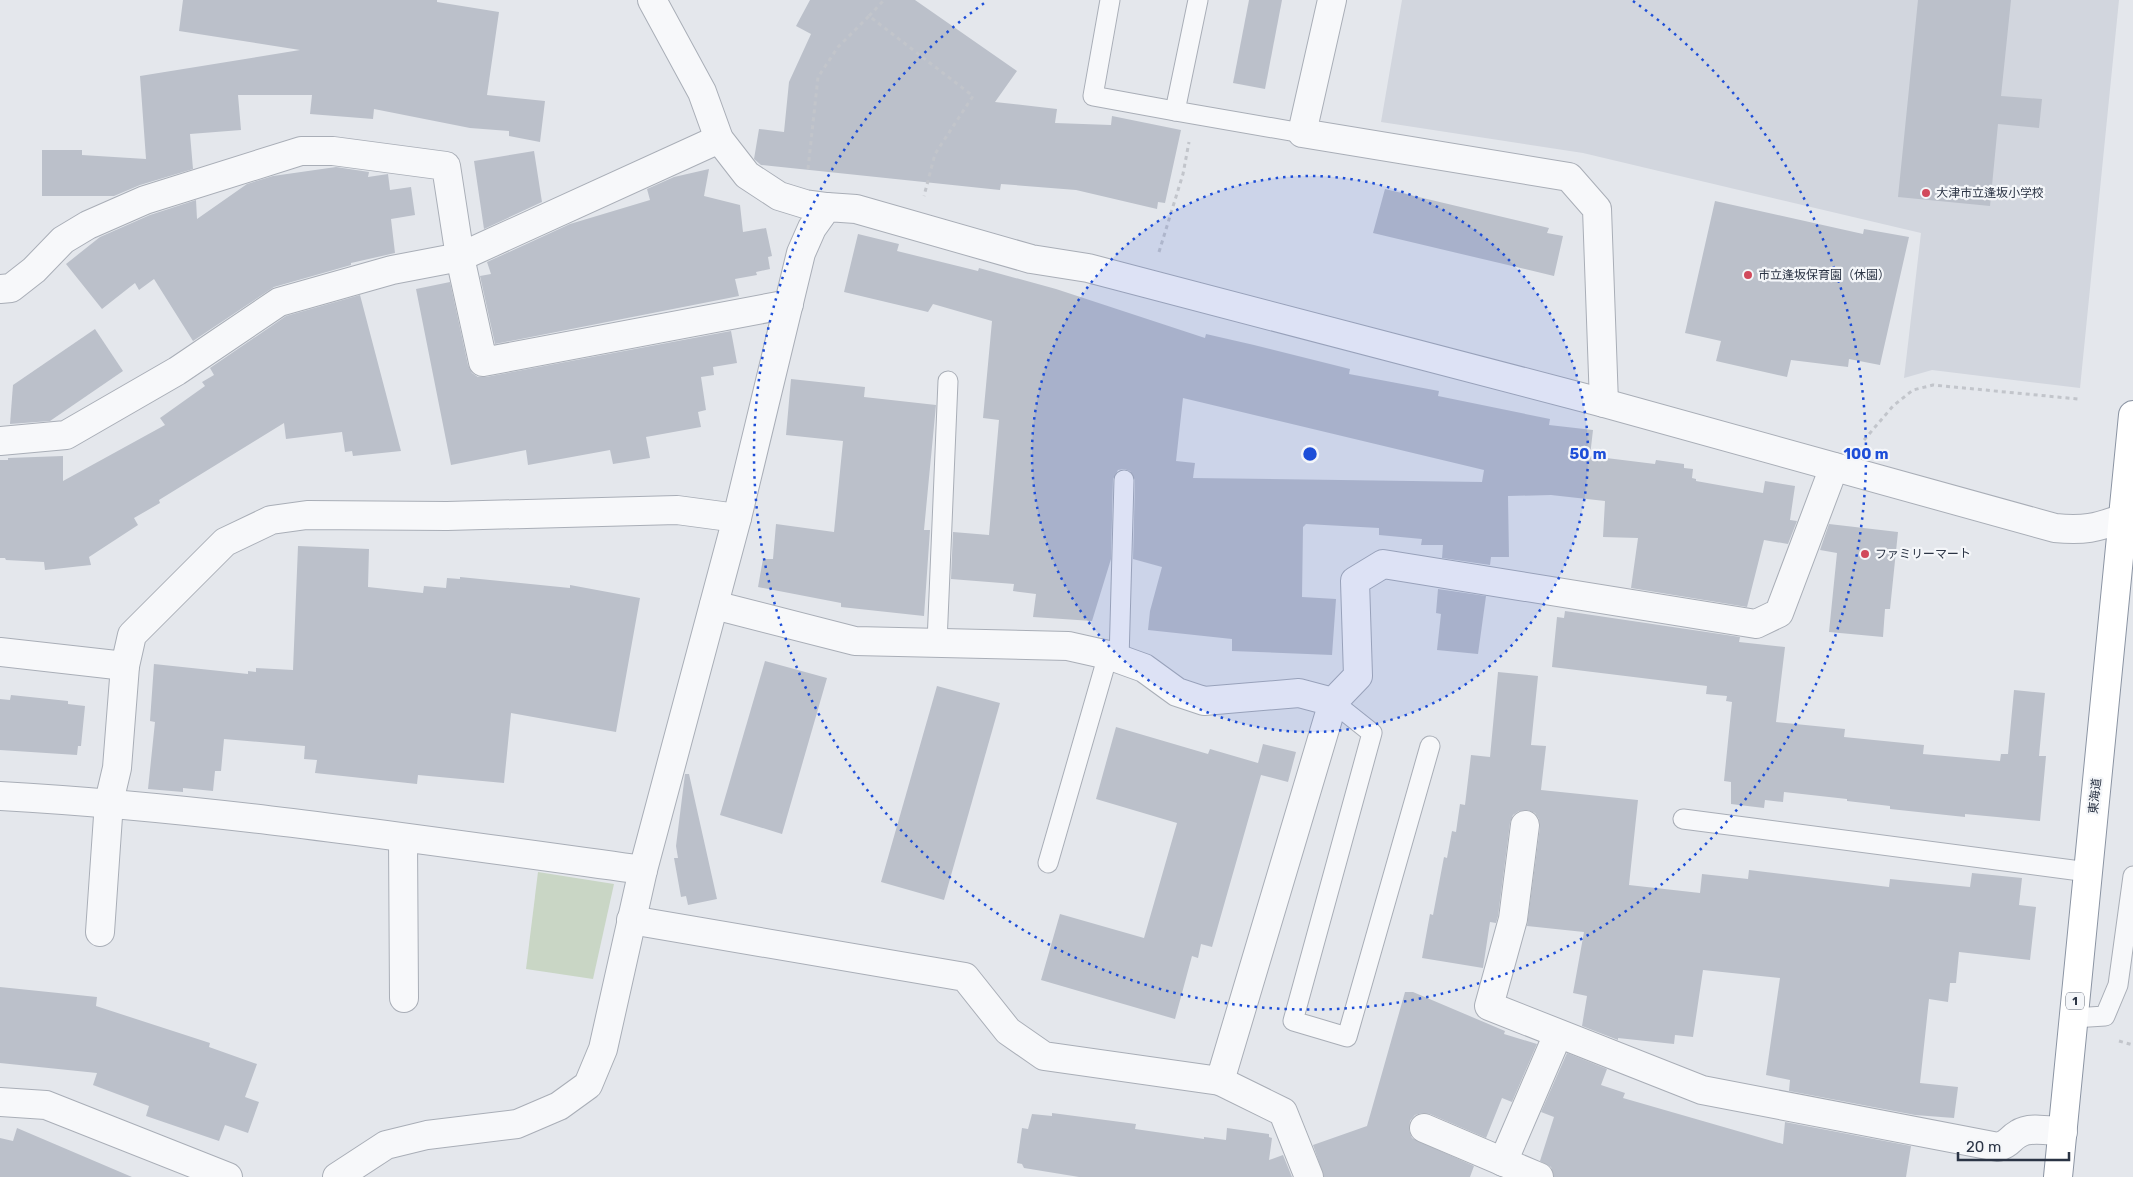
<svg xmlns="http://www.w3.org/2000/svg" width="2133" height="1177" viewBox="0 0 2133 1177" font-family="Rubik,'Noto Sans JP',sans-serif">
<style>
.built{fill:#d2d6de}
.green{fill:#c9d6c5}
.building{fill:#bbc0ca;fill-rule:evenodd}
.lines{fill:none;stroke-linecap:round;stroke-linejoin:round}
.service-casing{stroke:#a9aeb7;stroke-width:21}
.minor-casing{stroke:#a9aeb7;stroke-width:30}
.trunk-casing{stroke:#8b94a3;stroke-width:30}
.path{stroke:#c2c5cb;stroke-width:3;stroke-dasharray:4 4;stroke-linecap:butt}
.service{stroke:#f7f8fa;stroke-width:19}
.minor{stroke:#f7f8fa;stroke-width:28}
.trunk{stroke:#fff;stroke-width:28}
.ring{fill:none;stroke:#1d4ed8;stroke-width:2.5;stroke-dasharray:2.5 5}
.poi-dot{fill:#d1495b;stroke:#f4f6f9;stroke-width:2}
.labels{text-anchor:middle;stroke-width:4.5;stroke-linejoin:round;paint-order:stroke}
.shield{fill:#f4f6f9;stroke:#676e7b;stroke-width:1}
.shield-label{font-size:11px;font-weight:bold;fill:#2b3445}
.poi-label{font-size:12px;fill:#2b3445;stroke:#f4f6f9;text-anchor:start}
.street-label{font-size:12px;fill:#2b3445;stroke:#f4f6f9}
.centre{fill:#1d4ed8;stroke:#f4f6f9;stroke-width:2.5}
.ring-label{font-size:15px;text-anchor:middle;font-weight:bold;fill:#1d4ed8;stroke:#f4f6f9;stroke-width:4.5;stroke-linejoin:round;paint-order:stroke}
</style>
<rect width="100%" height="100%" fill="#e4e7ec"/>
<!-- built -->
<polygon class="built" points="1402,0 2119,0 2080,388 1932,370 1904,378 1921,233 1583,153 1381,122"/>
<!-- green -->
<polygon class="green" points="538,872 614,884 593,979 526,969"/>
<!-- building -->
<g class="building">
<polygon points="183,0 437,0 437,2 499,12 487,95 545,101 540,142 509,136 509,131 470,128 374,109 373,119 310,114 312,95 238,95 241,130 190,134 193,169 140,185 114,196 42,196 42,150 82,150 82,155 146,159 140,76 300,50 179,31"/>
<polygon points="810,0 915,0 1017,71 995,102 1057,109 1055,123 1111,125 1112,116 1181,130 1165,203 1158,202 1157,209 1076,190 1001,184 1000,190 761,165 754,159 759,129 784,132 789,82 811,34 796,26"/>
<polygon points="1249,0 1282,0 1265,89 1233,83"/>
<polygon points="1918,0 2011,0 2001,96 2042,99 2039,128 1998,124 1990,206 1898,197"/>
<polygon points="534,151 542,202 484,229 474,161"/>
<polygon points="336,167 369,172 368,177 388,174 390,190 411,187 415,215 391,219 395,253 351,263 351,265 274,287 193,341 154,279 139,290 135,283 102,309 66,264 100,237 150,215 196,200 197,219 247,184 273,176"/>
<polygon points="709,169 704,196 740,205 743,232 766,228 772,256 768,257 770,269 756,272 757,275 735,279 739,296 495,344 480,276 491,274 487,262 570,224 650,200 647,189 674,177"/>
<polygon points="1385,189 1549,228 1547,233 1563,236 1554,276 1373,233"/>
<polygon points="1715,201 1863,234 1864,229 1909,237 1880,365 1849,359 1848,367 1791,360 1787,377 1716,361 1721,341 1685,333"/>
<path d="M858,234L899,244L897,251L978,271L979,268L1056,289L1205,338L1206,334L1254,345L1350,369L1349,374L1439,391L1438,396L1550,419L1549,425L1593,430L1590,456L1655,464L1656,460L1684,464V468L1693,469L1692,478L1696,479V481L1763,493L1765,481L1795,486L1790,520L1797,521L1788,544L1764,540L1747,607L1631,588L1638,538L1603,537L1605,501L1551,495L1508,496L1509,557H1491L1490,565L1442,558L1443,545H1421L1422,539L1379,535V528L1306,524L1303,527L1302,597L1336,599L1332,655L1232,651V639L1148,630L1150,611L1162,567L1133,559L1135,480L1130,471L1124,469L1118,470L1113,479L1111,559L1092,621L1033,617L1036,594L1013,591L1014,584L951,579L953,532L989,535L999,420L983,418L992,321L933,304L928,312L844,292ZM1183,398L1484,470L1482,482L1193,478L1195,463L1176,461Z"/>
<polygon points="450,282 468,365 472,373 478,377 486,377 731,331 737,363 713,367 714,375 701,377 706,410 698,412 701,427 646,437 650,458 613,464 610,450 528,465 526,450 451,465 416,289"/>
<polygon points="360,295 401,451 353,456 352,451 345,452 342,432 286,439 284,423 159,500 160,503 134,518 138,525 89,557 91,565 45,570 44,562 6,560 5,558 0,558 0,460 8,460 8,458 63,456 63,481 165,425 160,418 205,386 202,382 214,375 210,368 286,316"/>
<polygon points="95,329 123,371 50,421 10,424 13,385"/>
<polygon points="791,379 865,387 864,397 936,405 924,530 930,530 924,616 841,607 841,603 758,587 763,559 773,559 776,524 834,532 843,441 786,435"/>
<polygon points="1829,524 1898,532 1890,609 1885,609 1883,637 1829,632 1837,553 1820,550"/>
<polygon points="298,546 369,549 368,587 423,593 424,586 446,588 447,578 460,579 460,577 570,588 570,585 640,598 616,732 511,713 504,783 418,775 417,784 315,773 317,760 304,759 305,746 224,739 221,771 215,771 213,791 183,788 183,792 148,789 155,722 150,721 154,664 248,674 248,671 256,672 256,668 293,670"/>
<polygon points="1438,589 1486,596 1478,654 1437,650 1441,614 1436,613"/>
<polygon points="1565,611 1740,637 1739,642 1785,647 1776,722 1845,729 1844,737 1924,745 1923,754 2000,761 2001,754 2008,754 2014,690 2045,693 2039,756 2046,756 2040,821 1965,814 1965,817 1890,809 1890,806 1847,801 1847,799 1784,792 1783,802 1765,800 1764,808 1731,804 1731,782 1724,781 1732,702 1726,701 1727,696 1706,694 1707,686 1552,667 1557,617 1564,618"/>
<polygon points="765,661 827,678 782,834 720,815"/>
<polygon points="1498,672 1538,676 1531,745 1546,746 1541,790 1638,800 1629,885 1700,893 1702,874 1748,879 1749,870 1889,887 1890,879 1970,887 1972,873 2022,878 2019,905 2036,907 2030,960 1959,952 1956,983 1950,983 1948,1002 1929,999 1920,1083 1958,1087 1954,1118 1915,1115 1789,1091 1790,1080 1766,1075 1780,978 1703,970 1693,1037 1675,1035 1674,1044 1618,1038 1618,1040 1582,1026 1587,996 1573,993 1584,932 1527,926 1540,827 1539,819 1535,813 1527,810 1519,811 1513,815 1510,823 1498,916 1496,923 1490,922 1483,968 1422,958 1430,914 1433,915 1444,857 1447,858 1452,831 1456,832 1460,804 1465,805 1471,755 1490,757"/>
<polygon points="937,686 1000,703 944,900 881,882"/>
<polygon points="11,695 68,701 68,704 85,706 81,746 78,746 77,755 0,750 0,699 10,700"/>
<polygon points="1116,727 1208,754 1210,749 1258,763 1263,744 1296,752 1288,782 1261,775 1212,947 1201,944 1198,958 1192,956 1175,1019 1041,980 1060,914 1144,938 1177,823 1096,799"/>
<polygon points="685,774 689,774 717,899 688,905 686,896 681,897 674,858 678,858 676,846"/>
<polygon points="0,987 97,997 96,1006 210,1043 209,1047 257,1064 245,1097 259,1102 248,1133 225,1125 219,1141 146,1116 149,1106 93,1085 97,1073 0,1063"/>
<polygon points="1405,992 1413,992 1505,1031 1504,1034 1537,1044 1512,1102 1502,1098 1486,1138 1430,1114 1422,1113 1415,1115 1410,1121 1409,1130 1412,1138 1474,1166 1470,1177 1324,1177 1313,1145 1367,1126"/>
<polygon points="1567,1053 1607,1069 1601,1085 1625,1093 1623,1098 1783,1144 1785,1122 1911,1146 1906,1177 1554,1177 1551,1167 1540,1161 1554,1117 1541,1112"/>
<polygon points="1052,1113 1136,1124 1135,1129 1204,1139 1204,1137 1226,1140 1227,1128 1269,1134 1269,1137 1272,1138 1269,1160 1283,1155 1292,1177 1079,1177 1024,1168 1022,1164 1017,1163 1022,1128 1028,1129 1032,1114 1052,1116"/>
<polygon points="17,1128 132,1177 0,1177 0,1138 13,1141"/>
</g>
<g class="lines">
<!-- service casing -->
<g class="service-casing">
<g id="service">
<polyline points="1110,0 1093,96 1175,111"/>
<polyline points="1198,0 1175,111 1302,133"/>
<polyline points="937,643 948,381"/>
<polyline points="1119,660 1124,480"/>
<polyline points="1333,702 1372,733 1293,1021 1347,1037 1430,746"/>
<polyline points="1683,819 2088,872"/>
<polyline points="1048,863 1108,655"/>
<polyline points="2073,1018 2105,1016 2118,985 2133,876"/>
</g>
</g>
<!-- minor casing -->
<g class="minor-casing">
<g id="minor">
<polyline points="652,0 702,92 719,139 747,175 779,196 805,204 827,207"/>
<polyline points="1332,0 1302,133 1569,177 1597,209 1604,403"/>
<polyline points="719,139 460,257 483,362 789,304"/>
<polyline points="0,289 11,288 34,270 63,240 88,225 145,200 301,151 333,151 446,166 460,257 392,270 279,302 177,371 66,435 0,441"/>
<polyline points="714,605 855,641 1068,646 1108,655 1144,668 1177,692 1204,701 1299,693 1333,702 1358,676 1355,581 1383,564 1756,624 1779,613 1834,467"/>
<polyline points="0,652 125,666"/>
<path d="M0,796C216,808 429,841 643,870"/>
<path d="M1525,825L1513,919L1489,1006L1702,1090L1998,1147C2010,1144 2009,1139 2018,1134C2030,1126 2049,1131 2063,1132"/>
<polyline points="403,838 404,998"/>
<polyline points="631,920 965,977 1008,1031 1044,1056 1220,1081 1333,702"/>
<polyline points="100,932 109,802 117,768 125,666 132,635 225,542 271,520 307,515 447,516 677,510 737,518"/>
<polyline points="1220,1081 1283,1112 1309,1177"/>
<polyline points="0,1102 46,1105 228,1177"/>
<polyline points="1424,1128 1539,1177"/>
<polyline points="1503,1162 1558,1034"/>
<path d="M337,1177L386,1145L427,1135L517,1124L559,1106L588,1085L603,1049L643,870L737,518L801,253L812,228L827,207L856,209L1031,259L1088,268L1149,284L1604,403L2055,528C2083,531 2097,528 2123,518"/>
</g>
</g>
<!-- trunk casing -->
<g class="trunk-casing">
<polyline id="trunk" points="2058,1177 2133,415"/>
</g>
<!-- path -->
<g class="path">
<polyline points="869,16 884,0"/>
<polyline points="808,169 818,77 838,47 869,16 973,96 935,154 924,196"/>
<polyline points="1159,252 1183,174 1189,142"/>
<polyline points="1864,440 1893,406 1913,390 1933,385 2078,399"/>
<polyline points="2119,1041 2133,1045"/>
</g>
<!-- service -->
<use href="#service" class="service"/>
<!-- minor -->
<use href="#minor" class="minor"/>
<!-- trunk -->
<use href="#trunk" class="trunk"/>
</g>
<!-- distance rings -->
<circle cx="1310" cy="454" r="278" fill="#1d4ed8" fill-opacity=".12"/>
<g class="ring">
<circle cx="1310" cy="454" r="278"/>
<path d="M1633 1A556 556 0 1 1 987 1"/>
</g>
<!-- markers -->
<g class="poi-dot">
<circle cx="1926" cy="193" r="5"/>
<circle cx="1748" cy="275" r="5"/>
<circle cx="1865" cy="554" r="5"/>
</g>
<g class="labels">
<!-- shield labels -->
<rect class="shield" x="2066" y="992.5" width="18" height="17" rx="4"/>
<g class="shield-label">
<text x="2075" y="1005">1</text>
</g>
<!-- poi labels -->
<g class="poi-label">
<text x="1936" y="197">大津市立逢坂小学校</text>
<text x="1758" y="279">市立逢坂保育園（休園）</text>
<text x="1875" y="558">ファミリーマート</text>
</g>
<!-- street labels -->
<g class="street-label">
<text transform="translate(2095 796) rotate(-84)" y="4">東海道</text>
</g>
</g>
<circle cx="1310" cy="454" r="8" class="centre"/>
<g class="ring-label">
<text x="1588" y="459">50 m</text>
<text x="1866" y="459">100 m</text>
</g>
<!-- scale -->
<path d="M1958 1152v8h111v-8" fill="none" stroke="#2b3445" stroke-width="2.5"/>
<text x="1966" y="1152" font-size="15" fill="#2b3445" stroke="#f4f6f9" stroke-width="4" paint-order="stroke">20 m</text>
</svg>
